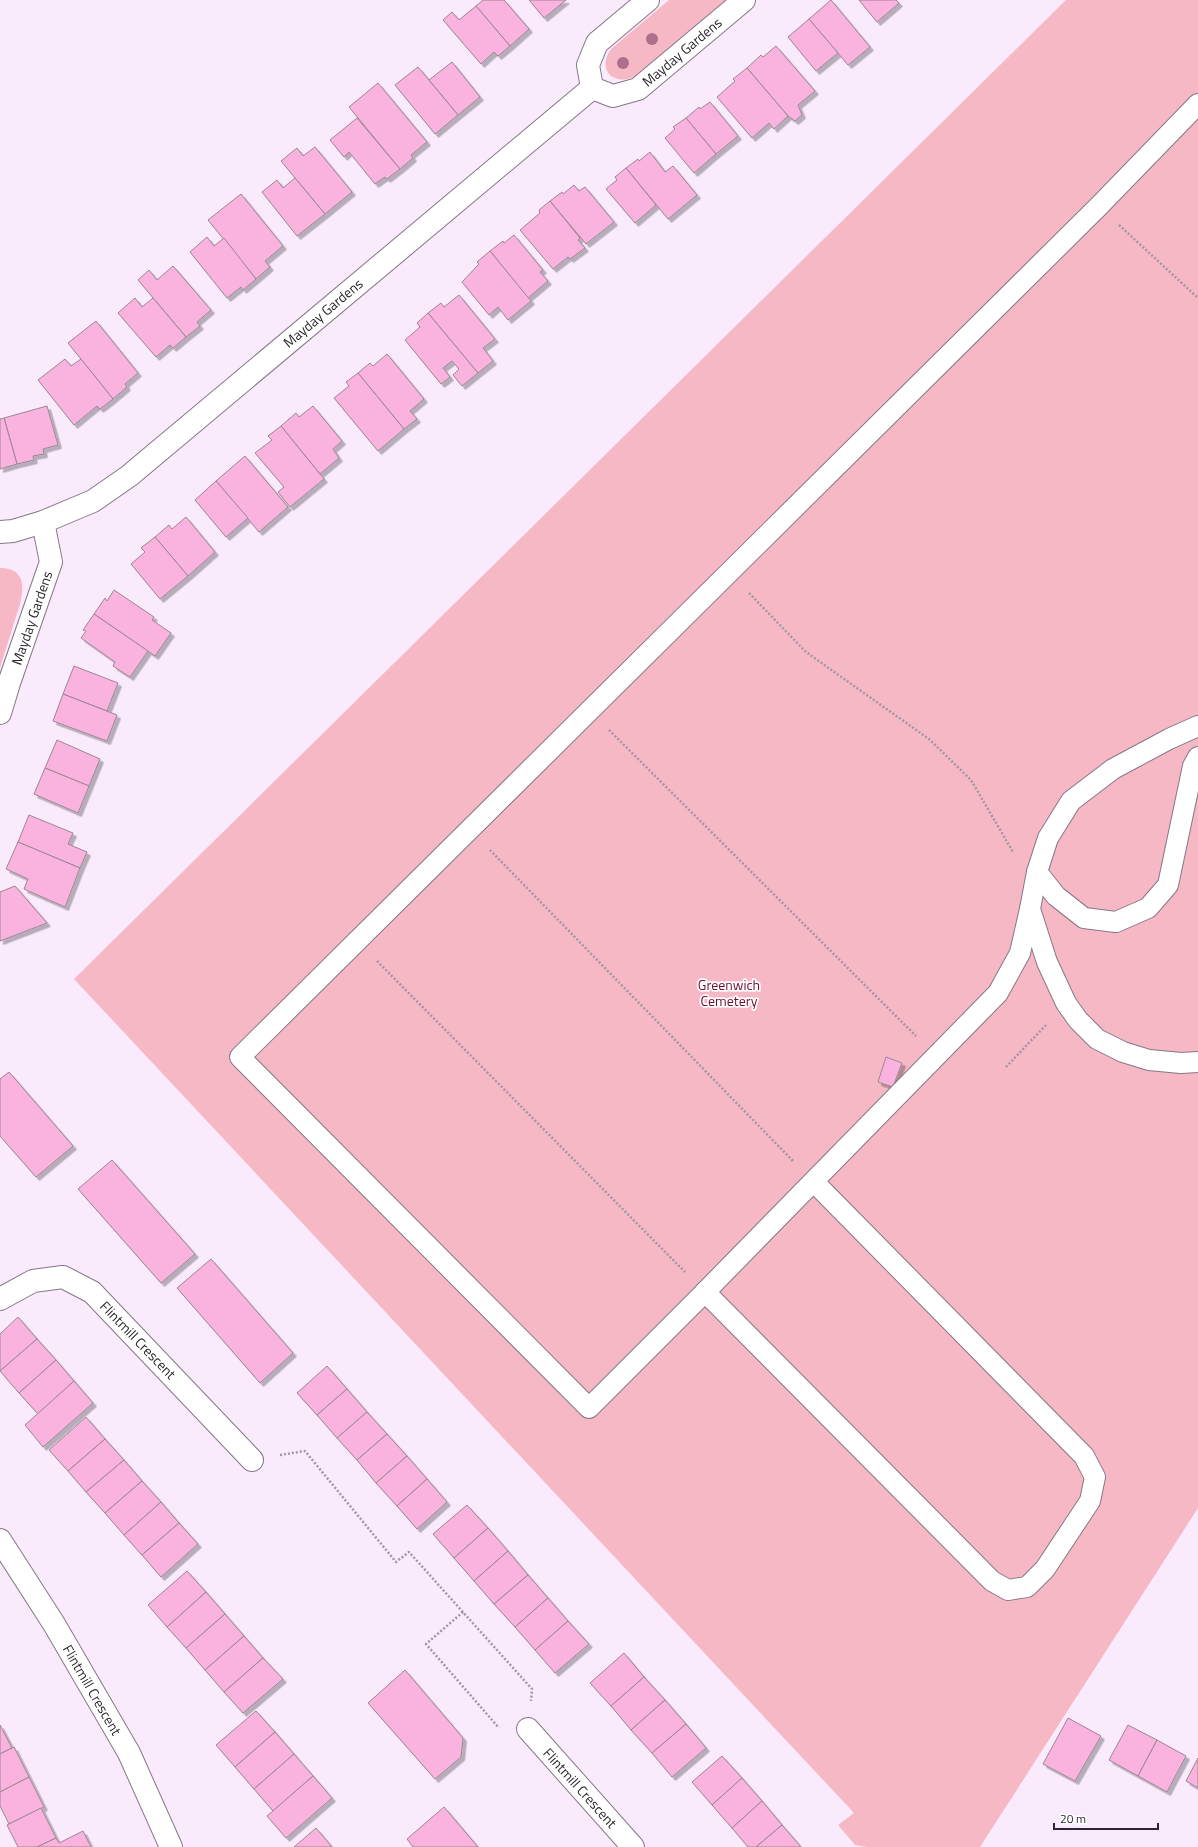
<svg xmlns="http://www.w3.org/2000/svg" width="1198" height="1847" viewBox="0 0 1198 1847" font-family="'Titillium Web',sans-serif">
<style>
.green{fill:#f7b8c6}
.building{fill:#fab2de;stroke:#9b8692;filter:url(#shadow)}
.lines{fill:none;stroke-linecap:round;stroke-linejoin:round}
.lane-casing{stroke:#857788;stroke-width:22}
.street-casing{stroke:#857788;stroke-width:24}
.path{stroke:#a196a4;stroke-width:2.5;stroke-dasharray:2 2;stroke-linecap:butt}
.lane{stroke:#fff;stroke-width:20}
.street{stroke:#fff;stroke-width:22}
.tree{fill:#ac708d}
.labels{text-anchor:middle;stroke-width:3.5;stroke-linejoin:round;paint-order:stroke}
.street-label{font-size:14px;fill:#2b262d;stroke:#fff}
.park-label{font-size:14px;fill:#6d0d33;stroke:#fff}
</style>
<defs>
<filter id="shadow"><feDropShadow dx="3.5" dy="3.5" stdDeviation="0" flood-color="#0004"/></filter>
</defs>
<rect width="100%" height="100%" fill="#f9eafc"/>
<!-- green -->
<g class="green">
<path d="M669,0H726L634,77C612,86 597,69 611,49Z"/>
<polygon points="1066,0 1198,0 1198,1508 980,1847 867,1847 855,1845 838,1825 854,1813 74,979"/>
<path d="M0,568C36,568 19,607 13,626C9,640 4,654 0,668Z"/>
</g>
<!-- building -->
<g class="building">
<polygon points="483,0 504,0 529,29 510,46 476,6"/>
<polygon points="529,0 566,0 544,18"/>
<polygon points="831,0 870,47 848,65 809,19"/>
<polygon points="859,0 896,0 899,3 877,22"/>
<polygon points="476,6 510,46 498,56 494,52 481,64 443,20 452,12 459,20"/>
<polygon points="809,19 838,53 816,71 788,37"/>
<polygon points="776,46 815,91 798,105 802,115 795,121 788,116 747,68 761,55 763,57"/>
<polygon points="452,62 480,97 458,115 429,80"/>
<polygon points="418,67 458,115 435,134 395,85"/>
<polygon points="747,68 788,116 774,129 769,123 752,138 717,97 735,81 733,79"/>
<polygon points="378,83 427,142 411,155 413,158 400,169 349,107"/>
<polygon points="710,102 738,136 716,154 686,118 699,107 700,109"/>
<polygon points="357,118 400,169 387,179 385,177 375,184 349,152 344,157 330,140"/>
<polygon points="686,118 716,154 694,173 665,138 675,129 673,127"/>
<polygon points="315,147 352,192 325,214 281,161 297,148 303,156"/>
<polygon points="650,152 665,172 673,166 697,195 668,219 626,168 638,159 639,161"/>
<polygon points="626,168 656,205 635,223 606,189 617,180 615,177"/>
<polygon points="295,178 325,214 297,236 262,192 277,180 283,188"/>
<polygon points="574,185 579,191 585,187 614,222 586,244 550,201 562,192 563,194"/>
<polygon points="241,194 283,246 265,261 270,267 256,279 208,220"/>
<polygon points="550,201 580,238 578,240 585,248 570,259 568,257 553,269 520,230 540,213 539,210"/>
<polygon points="514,235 543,270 540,272 548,281 528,298 490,251 503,241 504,243"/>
<polygon points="207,237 214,246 224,238 256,279 243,290 241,287 227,298 190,252"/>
<polygon points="490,251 531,301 508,320 498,307 489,315 462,282 479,264 477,262"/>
<polygon points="173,266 211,310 197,322 200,326 186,337 138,280 149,270 157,280"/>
<polygon points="459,295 495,339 483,348 493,361 478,373 428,313 441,303 444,307"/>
<polygon points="135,298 142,307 153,298 186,337 173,348 170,345 156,357 118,313"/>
<polygon points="428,313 478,373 462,386 453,375 459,369 452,361 443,368 450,377 441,384 405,340 420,327 417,323"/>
<polygon points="96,321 138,373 125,384 127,387 113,399 68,343"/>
<polygon points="387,354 424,399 410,411 417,419 404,429 358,373 370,363 373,366"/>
<polygon points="65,359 71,366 81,359 113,399 100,409 97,406 74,425 38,380"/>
<polygon points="358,373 404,429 378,451 334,398 349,386 346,382"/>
<polygon points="47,406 58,445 43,449 44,454 33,456 34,460 17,464 4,418"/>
<polygon points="313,406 342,441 333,449 339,458 320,474 281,426 296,413 299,417"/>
<polygon points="4,418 17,464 0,469 0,419"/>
<polygon points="281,426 324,479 290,507 278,492 284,487 255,453 272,440 268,436"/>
<polygon points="245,456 288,507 259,532 216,481"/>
<polygon points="216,481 248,518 226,537 195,500"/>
<polygon points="186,517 215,552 188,576 155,537 169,525 172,529"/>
<polygon points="155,537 188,576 160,599 131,564 145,552 141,548"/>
<polygon points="114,590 154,617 152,620 171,633 155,656 94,614 105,598 107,601"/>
<polygon points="94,614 148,651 130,677 113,666 115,662 81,638 86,631 83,630"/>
<polygon points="74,666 118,683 107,711 63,694"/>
<polygon points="63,694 117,715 107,741 53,721"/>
<polygon points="57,740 100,759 89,786 45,768"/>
<polygon points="45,768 89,786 78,813 34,794"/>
<polygon points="29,815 73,833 68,844 87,852 80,868 18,842"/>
<polygon points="18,842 80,868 65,907 24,889 28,879 6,869"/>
<polygon points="15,886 47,923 0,941 0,892"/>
<polygon points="886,1057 902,1063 893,1087 878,1082"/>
<polygon points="9,1072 73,1146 36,1177 0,1136 0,1079"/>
<polygon points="112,1160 195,1254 161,1283 78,1189"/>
<polygon points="211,1259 293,1353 260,1383 177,1288"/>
<polygon points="18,1317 37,1339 0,1371 0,1334"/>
<polygon points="37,1339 56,1360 19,1393 0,1371"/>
<polygon points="56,1360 74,1381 38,1414 19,1393"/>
<polygon points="327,1366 347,1389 317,1415 297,1393"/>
<polygon points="74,1381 93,1403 43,1447 25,1425"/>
<polygon points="347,1389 367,1412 337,1438 317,1415"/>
<polygon points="367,1412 387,1434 357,1460 337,1438"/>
<polygon points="86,1417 105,1439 68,1471 49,1450"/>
<polygon points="387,1434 407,1456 376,1483 357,1460"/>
<polygon points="105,1439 124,1460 86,1492 68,1471"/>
<polygon points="407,1456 427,1479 397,1506 376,1483"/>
<polygon points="124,1460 142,1481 105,1513 86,1492"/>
<polygon points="427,1479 447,1502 417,1529 397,1506"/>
<polygon points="142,1481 161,1502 124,1535 105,1513"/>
<polygon points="161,1502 179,1523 142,1555 124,1535"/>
<polygon points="467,1505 488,1528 454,1558 433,1534"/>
<polygon points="179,1523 198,1544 161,1577 142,1555"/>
<polygon points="488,1528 508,1551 474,1581 454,1558"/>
<polygon points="508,1551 528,1575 494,1604 474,1581"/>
<polygon points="187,1571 206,1592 167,1627 148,1605"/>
<polygon points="528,1575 548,1598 515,1627 494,1604"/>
<polygon points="206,1592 225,1614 186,1648 167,1627"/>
<polygon points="548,1598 568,1621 535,1650 515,1627"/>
<polygon points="225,1614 244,1636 205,1670 186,1648"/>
<polygon points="568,1621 589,1644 555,1673 535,1650"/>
<polygon points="244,1636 263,1658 224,1692 205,1670"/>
<polygon points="624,1653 644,1677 611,1706 590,1683"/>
<polygon points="263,1658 283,1679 243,1713 224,1692"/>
<polygon points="405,1670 463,1738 461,1757 435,1779 368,1703"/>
<polygon points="644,1677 665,1700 631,1730 611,1706"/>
<polygon points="665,1700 686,1724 652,1753 631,1730"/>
<polygon points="256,1711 275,1732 235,1767 216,1745"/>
<polygon points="1068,1718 1101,1736 1075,1781 1043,1764"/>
<polygon points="686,1724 706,1748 672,1777 652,1753"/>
<polygon points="0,1725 12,1748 0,1754"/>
<polygon points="1128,1725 1157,1740 1138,1776 1109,1760"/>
<polygon points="275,1732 294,1754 254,1789 235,1767"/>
<polygon points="1157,1740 1186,1756 1167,1792 1138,1776"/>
<polygon points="14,1747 29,1777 0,1792 0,1754"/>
<polygon points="294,1754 313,1776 273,1811 254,1789"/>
<polygon points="722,1756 742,1778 712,1805 692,1782"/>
<polygon points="1198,1758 1198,1788 1186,1781"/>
<polygon points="313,1776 332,1798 286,1838 267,1816"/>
<polygon points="29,1777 44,1807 9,1824 0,1806 0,1792"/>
<polygon points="742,1778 762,1801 732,1828 712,1805"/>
<polygon points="762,1801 782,1825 756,1847 748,1847 732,1828"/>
<polygon points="444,1807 478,1847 413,1847 407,1839"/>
<polygon points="41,1808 56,1838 37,1847 18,1847 7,1825"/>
<polygon points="782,1825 801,1847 756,1847"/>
<polygon points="316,1828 332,1847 294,1847"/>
<polygon points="83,1831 91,1847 37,1847 56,1838 59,1843"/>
</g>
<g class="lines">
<!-- lane casing -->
<g class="lane-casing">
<g id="lane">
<polyline points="1198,726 1169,739 1113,769 1071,801 1048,838 1037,872 1030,909 1047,962 1066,1003 1078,1020 1097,1039 1123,1052 1149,1060 1181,1063 1198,1062"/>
<polyline points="1037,872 1056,896 1084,918 1116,922 1148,908 1168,885 1193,766 1198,757"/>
<polyline points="814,1182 1084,1456 1095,1477 1090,1501 1045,1569 1027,1587 1008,1590 992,1581 705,1292 589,1408 240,1057 1099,206 1198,104"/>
<polyline points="705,1292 998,993 1020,953 1030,909"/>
</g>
</g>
<!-- street casing -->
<g class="street-casing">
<g id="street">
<polyline points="592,88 613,96 638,89 744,0"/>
<polyline points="592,88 588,65 597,43 648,0"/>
<polyline points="0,532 13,531 43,522 93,501 129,476 592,88"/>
<polyline points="0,713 9,683 51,562 43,522"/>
<polyline points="0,1299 33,1281 63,1277 92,1292 252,1460"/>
<polyline points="0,1540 54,1624 129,1753 171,1847"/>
<polyline points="528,1729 633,1847"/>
</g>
</g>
<!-- path -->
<g class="path">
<polyline points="1119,225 1198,298"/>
<polyline points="749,593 806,652 929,739 971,780 1013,852"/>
<polyline points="609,730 916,1036"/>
<polyline points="490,850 793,1161"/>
<polyline points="377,961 685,1272"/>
<polyline points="1006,1067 1046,1025"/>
<polyline points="280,1455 305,1451 396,1562 409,1552 532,1689 531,1701"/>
<polyline points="463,1612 426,1644 499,1728"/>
</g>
<!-- lane -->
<use href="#lane" class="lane"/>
<!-- street -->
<use href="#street" class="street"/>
</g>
<!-- trees -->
<g class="tree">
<circle cx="652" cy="39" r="6"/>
<circle cx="623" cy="63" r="6"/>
</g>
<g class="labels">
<!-- street labels -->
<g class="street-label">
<text transform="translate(682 52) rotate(-40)" y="5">Mayday Gardens</text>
<text transform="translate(323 313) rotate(-40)" y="5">Mayday Gardens</text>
<text transform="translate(32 618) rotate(-71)" y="5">Mayday Gardens</text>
<text transform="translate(138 1340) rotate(46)" y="5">Flintmill Crescent</text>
<text transform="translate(92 1690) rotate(60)" y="5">Flintmill Crescent</text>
<text transform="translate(580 1788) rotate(48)" y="5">Flintmill Crescent</text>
</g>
<!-- park labels -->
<g class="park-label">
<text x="729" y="990">Greenwich<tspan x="729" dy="16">Cemetery</tspan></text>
</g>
</g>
<!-- scale -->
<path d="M1054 1823v6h104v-6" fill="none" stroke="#2b262d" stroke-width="2"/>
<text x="1060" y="1823" font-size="12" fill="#2b262d" stroke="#ffffff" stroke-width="3" paint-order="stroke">20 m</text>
</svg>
